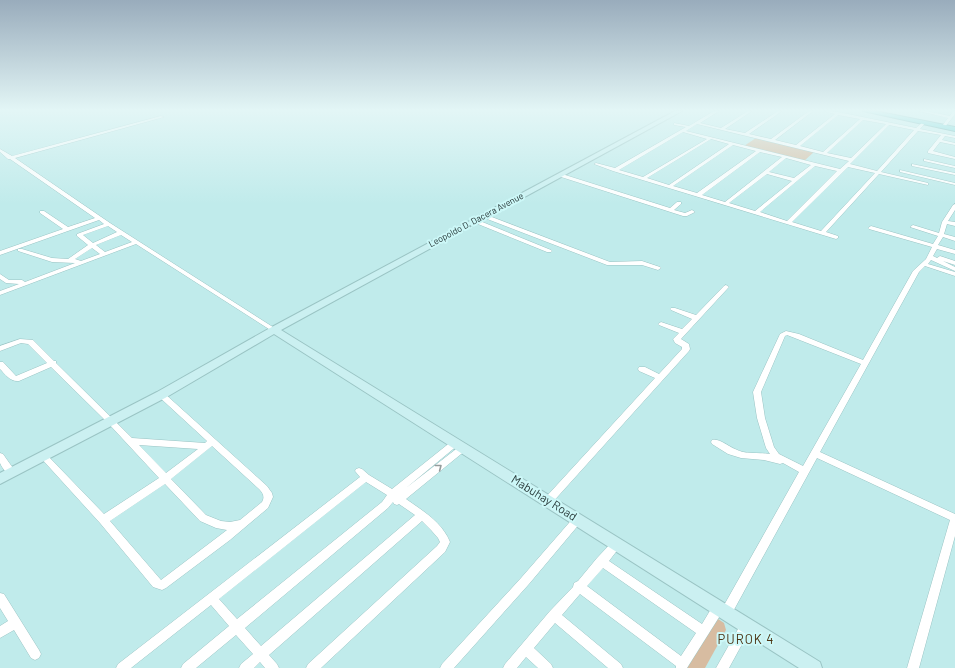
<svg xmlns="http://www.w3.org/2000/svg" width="955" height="668" viewBox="0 0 955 668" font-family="Barlow,sans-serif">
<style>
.green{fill:#d7bca1}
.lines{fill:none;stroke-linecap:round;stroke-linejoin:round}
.street-casing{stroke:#9ac4c4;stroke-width:1}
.secondary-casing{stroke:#9ac4c4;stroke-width:2}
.highway-casing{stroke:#439a9b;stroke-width:2}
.street{fill:#fff;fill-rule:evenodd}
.secondary{fill:#cbf0f1;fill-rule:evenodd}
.highway{fill:#52ced0;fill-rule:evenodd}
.oneway{stroke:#949c9c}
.labels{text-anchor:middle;stroke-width:4;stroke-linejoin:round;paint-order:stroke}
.far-street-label{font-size:9px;fill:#283939;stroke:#cdf8f8}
.near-street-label{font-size:12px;fill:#283939;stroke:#cdf8f8}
.near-neighbourhood-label{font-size:13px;letter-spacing:1px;fill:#4c3212;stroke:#cdf8f8}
</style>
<rect width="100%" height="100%" fill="#c0ebeb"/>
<!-- green -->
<g class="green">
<polygon points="756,138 814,152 804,161 744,146"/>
<polygon points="718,619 724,623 726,630 705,668 685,668"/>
</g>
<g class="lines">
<!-- street casing -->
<g class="street-casing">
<g id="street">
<path d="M714,111H719L700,123L721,128L748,111H752L725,129L745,133L778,111H782L749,134L771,139L809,111H813L775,140L796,145L835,114L824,111L838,112L916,128L924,121L926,122L920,129L955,136V138L945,136L942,140L955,143V145L940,142L933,151L955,157V159L928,153V151L941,135L918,131L881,172L928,183V185L879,174L826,232L838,236V238L836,239L613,171L594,164L596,163L615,168L686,127L674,125V123L689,126ZM838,115L860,119L823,152L800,146ZM863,120L886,124L851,158L827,153ZM697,124L849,161L840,169L686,131ZM889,125L914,130L877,171L850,164ZM683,132L707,139L643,177L619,170ZM711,139L729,144L669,185L647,178ZM733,145L756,151L697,193L673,186ZM760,152L782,157L725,202L702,195ZM786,158L811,165L794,178L769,172ZM815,166L837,171L787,221L760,212ZM848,167L875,173L821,231L792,222ZM767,174L792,181L755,211L729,203Z"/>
<polygon points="919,111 926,111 950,116 953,111 955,111 955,114 945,127 944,127 942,126 948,118"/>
<path d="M161,116L164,117L15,158L110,223L276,329L277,330L276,331H272L136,244L0,295V291L19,284L6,283L0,279V274L9,280H22L25,282L75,263L52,262L18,251V249H22L52,258L68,259L88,245L77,236V234L104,224L99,220L0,255V251L63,229L40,213V211H44L68,227L95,218L10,159H8L0,152V149L12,156ZM108,226L117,232L93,243L83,235ZM121,235L132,242L105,252L96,245ZM92,248L100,254L81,261L75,259Z"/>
<polygon points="924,159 955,166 955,168 924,161"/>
<polygon points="912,164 955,173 955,175 912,166"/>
<polygon points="900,170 955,183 955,185 900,172"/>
<polygon points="558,174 562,174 670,208 677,202 681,202 681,204 674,210 685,213 692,210 695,212 687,216 683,216 558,176"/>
<path d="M955,204V210L948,221L955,222V226L947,224L944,234L955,237V241L943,237L938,245L955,250V254L937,249L933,256L937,258L940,256L955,261V265L943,261L955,267V271L931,260L928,264L955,272V276L925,266L919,272L820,452L955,514V536L919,668H907L950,520L817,458L730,617L726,618L722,617L721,614L687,668H676V666L580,594L562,615L621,664L623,668H608L555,623L534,648L551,664L553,668H538L526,657L517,668H503L505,664L550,611L573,587L574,583L578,581L597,558L613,541L617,540L621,541L622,544L609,561L702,624L714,604L718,603L722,604L723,607L799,472L783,463L780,464L764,460L741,458L728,454L712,444L711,442L712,440C719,438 728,446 735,449C746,455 758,452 770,454L766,448L757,418L753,392L780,334L786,331L799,334L863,360L913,271L926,259L932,247L869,229L868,228L871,226L933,244L938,236L910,227L913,225L939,233L942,222L953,205ZM787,335L861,364L803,466L779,454L774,447L765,418L761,392L785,336ZM603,568L696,633L681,656L587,586Z"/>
<polygon points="484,214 610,262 642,261 660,267 661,268 658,270 642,265 607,265 482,217 482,215"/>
<polygon points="475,219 551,250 552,251 551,252 547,252 473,222 473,220"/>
<polygon points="726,285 729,287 728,288 681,339 689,344 690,349 689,351 551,504 548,505 545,504 543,501 545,498 655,378 639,371 638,369 639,367 645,367 659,374 682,349 682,347 675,343 673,339 679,333 659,325 658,324 661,322 682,329 692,319 671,310 670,309 671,308 675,308 696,315 724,286"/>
<path d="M20,339L33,340L54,361H56V363L132,438L205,443L207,441L157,395L158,393H164L267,486L272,493L273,497L268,508L230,540L166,588L162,590L153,587L100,523L40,457L41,455L44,454L47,455L104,514L159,478L108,423L51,367L19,381C10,382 5,374 0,369V362H3L16,376L47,363L28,344L21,343L0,351V346ZM139,445L198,449L166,473ZM212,446L259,489C263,493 265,497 262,502L240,520L230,522L221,521L206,515L171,479ZM165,484L200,521L216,528L227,530L161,580L110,521Z"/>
<path d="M455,440L458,441L459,443L458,445L406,488L460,446L463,445L466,446L467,448L466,450L406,499C423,511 442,522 450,542L445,552L321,668H306L308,664L437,546L440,542L438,538L431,530L422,521L269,655L277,664L279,668H265L260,662L254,668H239L241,664L253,654L236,635L196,668H181L183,664L229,626L211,605L131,668H116L118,664L360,477L355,471L356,469L359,468L362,469L369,475L392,489L452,441ZM366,482L387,495L382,502L237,619L219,599ZM393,502L394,504L397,505L399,504L415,515L261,646L245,628L388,508Z"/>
<path d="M0,453L3,454L15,471L16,473L15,475C9,477 3,470 0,463C0,460 0,456 0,453Z"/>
<polygon points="578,515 581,516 583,519 581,522 529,584 454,668 440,668 442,664 521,578 575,516"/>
<polygon points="0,593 4,594 39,650 41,654 39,658 35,660 31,658 14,630 0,638 0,626 8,621 0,608"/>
<polygon points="746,621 750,622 752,626 729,668 716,668 742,622"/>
</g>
</g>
<!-- secondary casing -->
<g class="secondary-casing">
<polygon id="secondary" points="675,111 682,111 281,330 820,662 822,668 799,668 274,334 165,398 0,484 0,473 157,392 270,328"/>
</g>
<!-- highway casing -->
<g class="highway-casing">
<polygon id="highway" points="863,111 875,111 955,127 955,131"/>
</g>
<!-- street -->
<use href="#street" class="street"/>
<!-- secondary -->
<use href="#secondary" class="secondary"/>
<!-- highway -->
<use href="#highway" class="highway"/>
</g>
<!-- one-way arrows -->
<defs><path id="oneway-chevron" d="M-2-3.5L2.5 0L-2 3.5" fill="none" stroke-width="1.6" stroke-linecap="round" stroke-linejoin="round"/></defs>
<use class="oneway" href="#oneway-chevron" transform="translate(439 467) rotate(-38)"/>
<!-- sky -->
<linearGradient id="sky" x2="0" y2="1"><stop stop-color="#99acbc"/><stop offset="0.54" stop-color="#e3f6f6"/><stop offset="1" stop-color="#e3f6f6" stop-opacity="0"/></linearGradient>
<rect width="955" height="204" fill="url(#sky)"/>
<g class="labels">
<!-- far-street labels -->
<g class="far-street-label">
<text transform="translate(476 220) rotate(-28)" y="3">Leopoldo D. Dacera Avenue</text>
</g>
<!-- near-street labels -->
<g class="near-street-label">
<text transform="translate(544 498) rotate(32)" y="4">Mabuhay Road</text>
</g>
<!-- near-neighbourhood labels -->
<g class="near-neighbourhood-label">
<text x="746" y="644">PUROK 4</text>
</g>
</g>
</svg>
